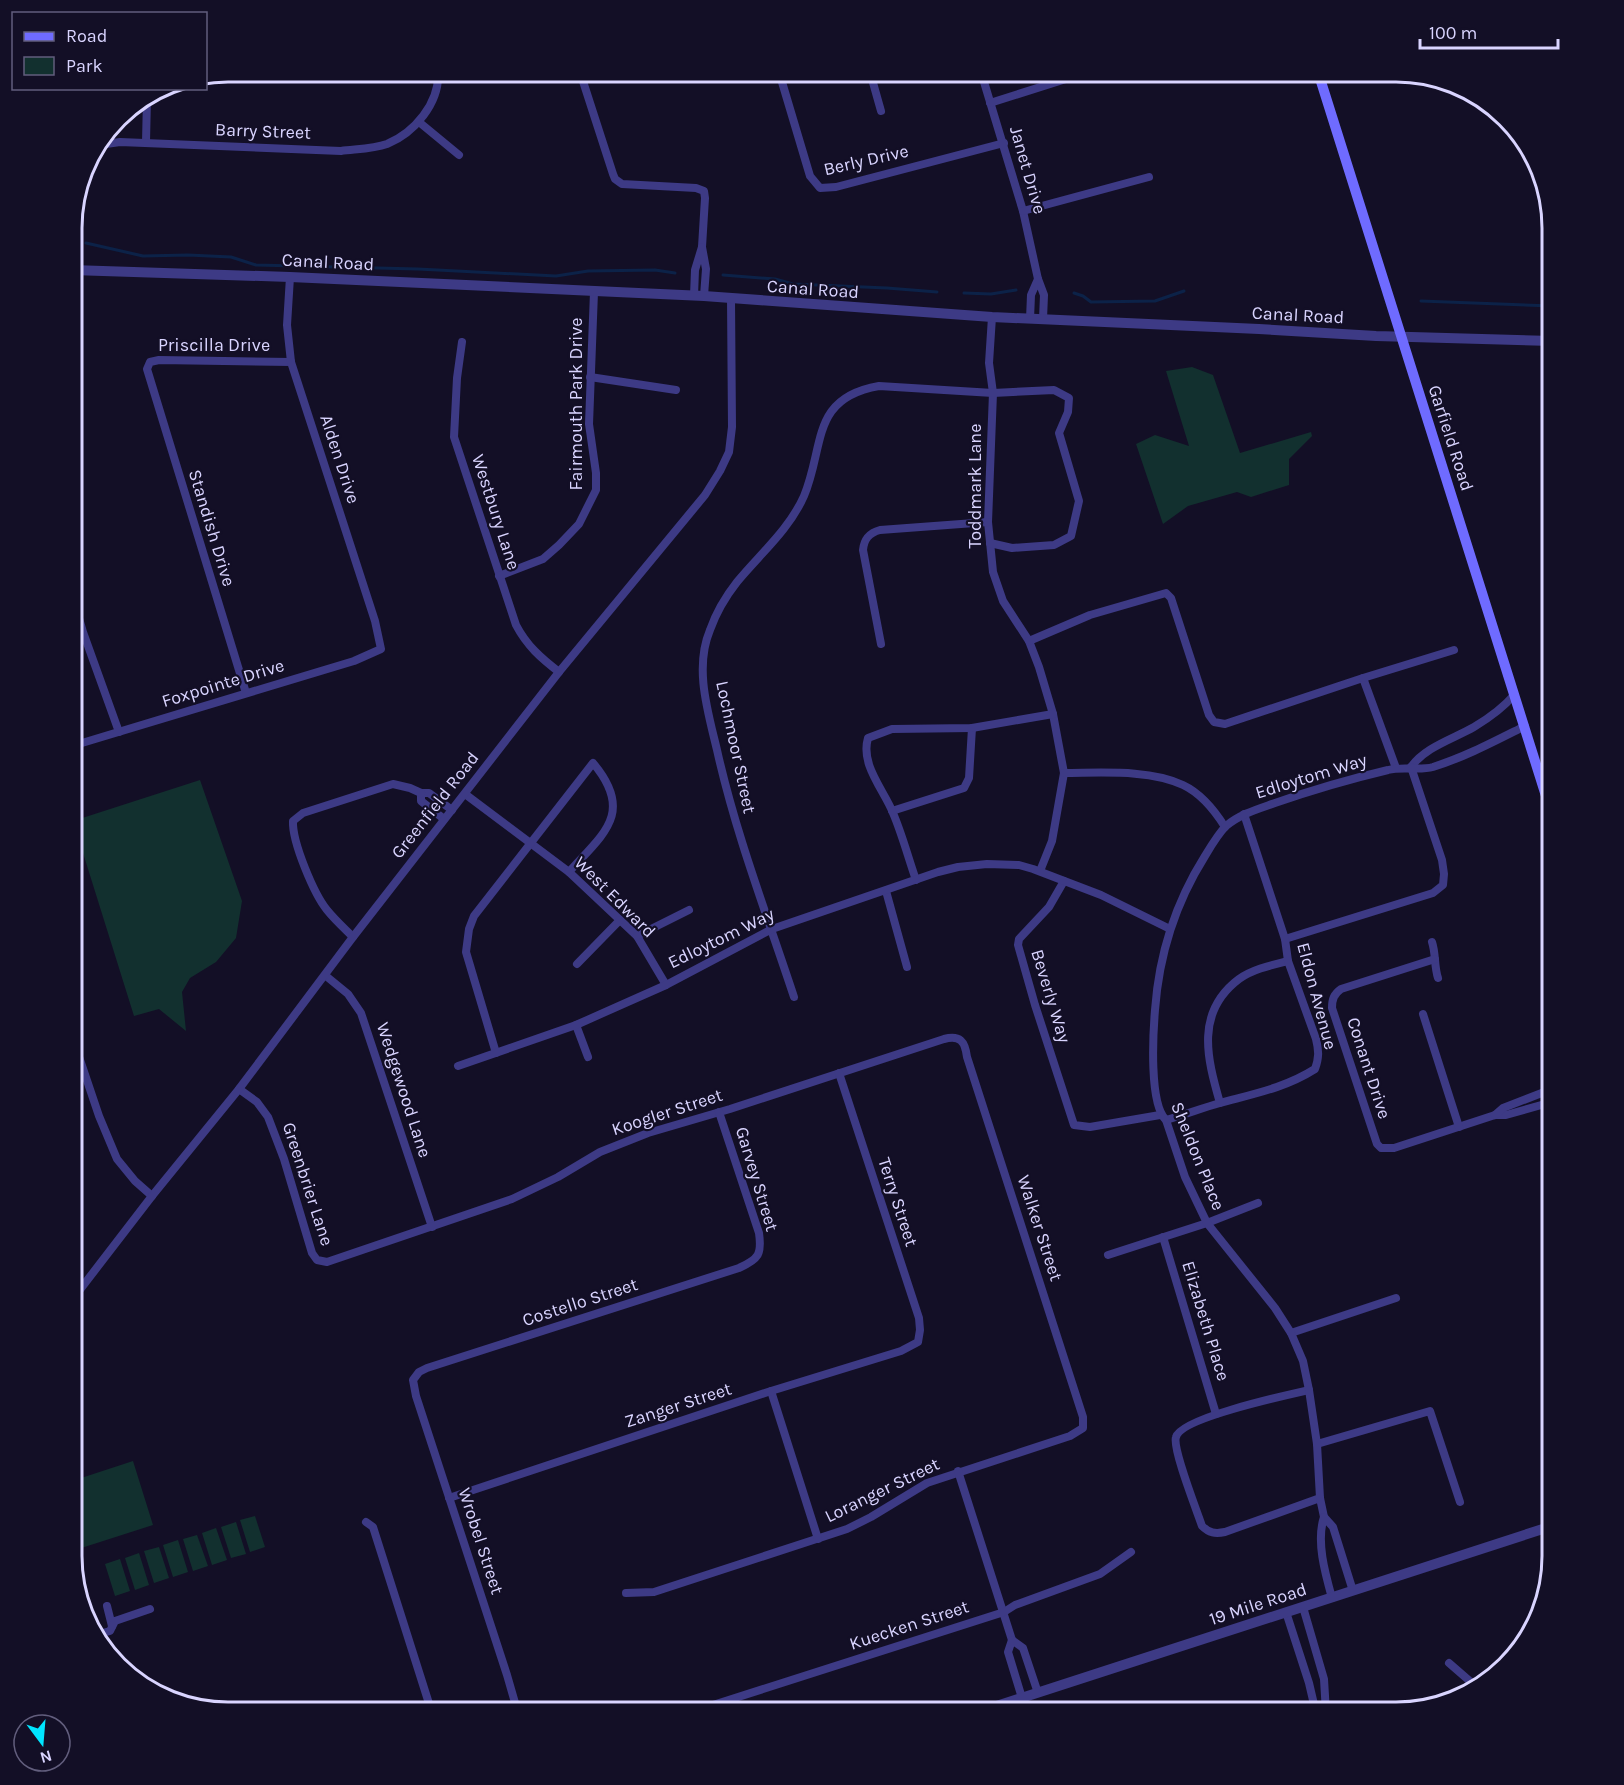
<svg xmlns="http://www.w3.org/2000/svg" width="1624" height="1785" viewBox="0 0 1624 1785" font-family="Karla,sans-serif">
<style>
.green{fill:#12302f}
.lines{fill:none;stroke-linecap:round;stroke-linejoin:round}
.stream{stroke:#0c2248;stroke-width:3}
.minor{stroke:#3d3a85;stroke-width:8}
.tertiary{stroke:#3d3a85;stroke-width:10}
.secondary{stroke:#6f6bff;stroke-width:10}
.labels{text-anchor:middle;stroke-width:4.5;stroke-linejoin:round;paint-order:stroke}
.street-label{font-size:18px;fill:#d9d4ff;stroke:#130f26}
.rim{fill:none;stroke:#d9d4ff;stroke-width:3}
</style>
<rect width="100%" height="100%" fill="#130f26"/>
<!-- green -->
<g class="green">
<polygon points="1192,367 1213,375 1240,453 1311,432 1312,436 1289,459 1289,485 1251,497 1237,492 1188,506 1163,524 1136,444 1155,435 1189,446 1166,371"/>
<polygon points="200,780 242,901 236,938 216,962 190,978 182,992 186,1031 159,1009 134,1016 73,821"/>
<polygon points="133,1461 153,1525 72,1551 72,1481"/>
<polygon points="255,1516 265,1547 250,1552 240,1520"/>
<polygon points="236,1522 246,1554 231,1558 221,1527"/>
<polygon points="216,1528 227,1560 212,1565 202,1533"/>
<polygon points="197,1535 208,1566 193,1571 183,1539"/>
<polygon points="178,1540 188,1572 173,1577 163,1545"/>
<polygon points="159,1547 169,1578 154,1583 144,1551"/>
<polygon points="139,1553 149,1585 135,1590 125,1558"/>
<polygon points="120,1559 130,1591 115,1596 105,1564"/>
</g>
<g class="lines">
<!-- stream -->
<g class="stream">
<polyline points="86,243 143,256 188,255 231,257 256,265 418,269 556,276 588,271 655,270 675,273"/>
<polyline points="723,275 775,279 793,284 887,288 937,292"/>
<polyline points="964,293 991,294 1016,290"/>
<polyline points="1074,293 1083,296 1091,302 1155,301 1184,291"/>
<polyline points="1421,301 1552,306"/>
</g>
<!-- minor -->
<g class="minor">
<polyline points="580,72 613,174 615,179 622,184 696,188 704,191 705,198 702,247"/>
<polyline points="779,72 810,176 820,188 836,187 1004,143"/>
<polyline points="870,72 881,111"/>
<polyline points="981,72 1023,211 1038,279"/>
<polyline points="990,103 1088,72"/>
<polyline points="419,122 459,155"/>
<polyline points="146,142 147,98"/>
<path d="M99,145L120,142L341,151C356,149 373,149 387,144C414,133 440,103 438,72"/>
<polyline points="1023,211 1149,177"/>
<polyline points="694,296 695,270 702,247 706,269 704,296"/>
<polyline points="992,317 989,363 993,393 988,522 993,572 1003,601 1029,641 1039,667 1053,714 1064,773 1052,841 1040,871"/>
<polyline points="1030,319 1031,295 1038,279 1044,295 1043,319"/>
<path d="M462,342L457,378L454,437L516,625C527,646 541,658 559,672"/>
<polyline points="590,377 676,390"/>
<polyline points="499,576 543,559 559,545 579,524 596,490 596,473 589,424 594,292"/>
<polyline points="72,594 83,632 119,732"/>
<polyline points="1029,641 1090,615 1166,593 1171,598 1209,715 1214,722 1225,724 1363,678 1396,768"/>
<path d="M881,644L863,550C864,539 869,533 880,530L988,522"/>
<polyline points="1363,678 1454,650"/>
<polyline points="246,693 147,369 150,362 159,360 291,362"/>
<polyline points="72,746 354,661 381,649 375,621 291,362 287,325 290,277"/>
<path d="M1411,767C1425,747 1453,739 1474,727C1489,718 1503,708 1514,695"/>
<path d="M1064,773C1100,773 1150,769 1183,785C1200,793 1215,811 1225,827"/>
<polyline points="465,794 569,872 637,936 666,985"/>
<polyline points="892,811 964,788 969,778 972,728"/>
<polyline points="444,819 421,801 421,793 429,793 452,810"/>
<path d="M916,880C908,857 902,834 893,813C884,790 860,765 868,738L892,729L972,728L1053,714"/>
<polyline points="1064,881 1049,907 1019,939 1018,945 1035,1005 1074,1125 1090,1127 1160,1115"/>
<polyline points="886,891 907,967"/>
<polyline points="637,936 689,910"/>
<path d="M353,937C344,928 335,920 327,910C314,894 292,842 293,821L303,813L393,784L410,788L421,793"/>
<polyline points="1285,939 1433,893 1443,885 1444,874 1442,860 1411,767"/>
<path d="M1432,942C1436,954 1434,966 1438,978"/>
<path d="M1435,959L1341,989C1334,994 1332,999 1332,1008L1377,1144L1381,1148H1394L1495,1115H1506L1552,1102"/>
<polyline points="577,964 619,921"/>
<polyline points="326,976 348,994 361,1013 432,1227"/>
<path d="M794,997C767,915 736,835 717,750C708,712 694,668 710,630C716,613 726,596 737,582C759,555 789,530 804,496C825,446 810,398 879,386L993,393L1054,390L1069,398L1068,412L1059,433L1079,501L1071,536L1054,545L1012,548L990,543"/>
<polyline points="1423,1014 1459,1127"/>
<polyline points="576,1025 588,1057"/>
<polyline points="72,1036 99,1116 117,1159 135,1181 152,1196"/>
<path d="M496,1053L466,952L469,929L474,916L593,763C635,813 603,834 569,872"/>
<polyline points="458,1066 576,1025 666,985 772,929 938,872 958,867 987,864 1019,865 1033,869 1101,895 1170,929"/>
<path d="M239,1089L257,1102L268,1117L284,1159L312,1253L317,1260L327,1262L512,1199L558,1177L600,1152L648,1133L730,1109L944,1039C960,1035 965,1041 967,1057L1083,1417V1428L1070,1436L927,1483L871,1517L847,1529L654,1592L626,1593"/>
<path d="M1220,1103C1207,1058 1195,1012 1239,979C1253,969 1272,965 1288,961"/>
<polyline points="1495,1115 1503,1108 1552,1089"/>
<path d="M1166,1120C1184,1115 1202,1108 1220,1103C1253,1094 1285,1088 1315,1069C1319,1058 1319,1051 1316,1039L1288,961L1285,939L1244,814"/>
<polyline points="1163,1237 1216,1414"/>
<polyline points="1108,1255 1207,1223 1258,1203"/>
<polyline points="72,1300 152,1196 239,1089 353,937 559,672 705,495 720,471 729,452 732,427 731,300"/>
<polyline points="1291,1333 1396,1298"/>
<path d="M1309,1390C1287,1395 1181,1418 1176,1437C1172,1448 1197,1511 1202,1526C1209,1533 1215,1534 1225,1532L1320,1498"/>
<polyline points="771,1391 818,1539"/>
<polyline points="1317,1444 1430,1411 1460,1502"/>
<polyline points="958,1471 1012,1640"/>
<polyline points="449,1498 771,1391 901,1351 918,1342 920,1330 919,1318 839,1073"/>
<path d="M1324,1517L1320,1498L1317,1444L1309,1390L1303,1361L1291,1333L1275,1308L1207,1223L1185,1177L1166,1120C1149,1104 1153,1034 1155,1010C1159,955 1176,902 1205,856C1211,846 1218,834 1226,826C1240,814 1258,809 1275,803C1312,790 1350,779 1388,770C1403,766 1419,771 1433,767C1465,757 1495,741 1525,726"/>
<polyline points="366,1522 373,1527 432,1713"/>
<path d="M1332,1598C1325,1573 1316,1541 1324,1517L1333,1527L1353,1591"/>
<polyline points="107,1606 112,1626"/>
<polyline points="1303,1607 1324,1679 1326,1713"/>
<polyline points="1286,1612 1309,1683 1316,1713"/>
<polyline points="95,1635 110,1631 115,1621 150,1609"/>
<polyline points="1449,1663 1472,1683 1475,1689"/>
<polyline points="1022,1698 1008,1652 1012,1640 1023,1648 1038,1693"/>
<path d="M518,1713L507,1675L416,1396L413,1380L419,1372L427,1368L739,1268C759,1259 762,1254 759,1233L719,1112"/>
<polyline points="688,1713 1004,1612 1015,1605 1100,1574 1131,1552"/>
</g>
<!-- tertiary -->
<g class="tertiary">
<polyline points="72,270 290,277 704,296 992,317 1259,329 1376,336 1552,341"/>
<polyline points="975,1713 1552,1526"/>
</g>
<!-- secondary -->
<polyline class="secondary" points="1318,72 1552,815"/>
</g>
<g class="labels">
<!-- street labels -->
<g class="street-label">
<text transform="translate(263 131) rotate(2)" y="6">Barry Street</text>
<text transform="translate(866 160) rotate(-13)" y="6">Berly Drive</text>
<text transform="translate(1028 170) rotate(74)" y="6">Janet Drive</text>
<text transform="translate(328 262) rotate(3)" y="6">Canal Road</text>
<text transform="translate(813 289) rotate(4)" y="6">Canal Road</text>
<text transform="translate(1298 315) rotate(3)" y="6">Canal Road</text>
<text x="214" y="351">Priscilla Drive</text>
<text transform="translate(576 404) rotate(-90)" y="6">Fairmouth Park Drive</text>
<text transform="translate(1451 438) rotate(72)" y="6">Garfield Road</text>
<text transform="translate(340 459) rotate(72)" y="6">Alden Drive</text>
<text transform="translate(975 486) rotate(-90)" y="6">Toddmark Lane</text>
<text transform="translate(496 512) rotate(72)" y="6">Westbury Lane</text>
<text transform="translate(212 528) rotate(73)" y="6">Standish Drive</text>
<text transform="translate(223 683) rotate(-17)" y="6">Foxpointe Drive</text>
<text transform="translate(736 747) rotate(78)" y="6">Lochmoor Street</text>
<text transform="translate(1311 776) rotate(-17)" y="6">Edloytom Way</text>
<text transform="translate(435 805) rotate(-52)" y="6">Greenfield Road</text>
<text transform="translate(615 897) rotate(45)" y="6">West Edward</text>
<text transform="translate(721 938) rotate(-26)" y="6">Edloytom Way</text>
<text transform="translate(1051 996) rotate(73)" y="6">Beverly Way</text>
<text transform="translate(1317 996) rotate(75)" y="6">Eldon Avenue</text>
<text transform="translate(1369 1068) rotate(72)" y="6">Conant Drive</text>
<text transform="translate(404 1090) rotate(72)" y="6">Wedgewood Lane</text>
<text transform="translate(667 1112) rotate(-18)" y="6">Koogler Street</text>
<text transform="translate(1198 1156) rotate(68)" y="6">Sheldon Place</text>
<text transform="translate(757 1179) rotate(73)" y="6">Garvey Street</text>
<text transform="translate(308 1184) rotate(72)" y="6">Greenbrier Lane</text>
<text transform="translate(898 1202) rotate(72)" y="6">Terry Street</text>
<text transform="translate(1040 1228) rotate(72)" y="6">Walker Street</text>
<text transform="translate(580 1302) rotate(-18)" y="6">Costello Street</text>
<text transform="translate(1206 1321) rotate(73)" y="6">Elizabeth Place</text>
<text transform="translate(678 1405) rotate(-18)" y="6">Zanger Street</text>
<text transform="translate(882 1490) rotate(-26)" y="6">Loranger Street</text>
<text transform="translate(481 1541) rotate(72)" y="6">Wrobel Street</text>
<text transform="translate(1258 1604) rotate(-18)" y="6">19 Mile Road</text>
<text transform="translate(909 1625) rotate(-18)" y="6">Kuecken Street</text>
</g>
</g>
<!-- crop -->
<path d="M0 0H1624V1785H0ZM228 82H1396A146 146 0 0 1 1542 228V1556A146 146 0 0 1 1396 1702H228A146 146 0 0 1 82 1556V228A146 146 0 0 1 228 82Z" fill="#130f26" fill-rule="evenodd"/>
<path class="rim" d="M228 82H1396A146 146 0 0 1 1542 228V1556A146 146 0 0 1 1396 1702H228A146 146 0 0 1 82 1556V228A146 146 0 0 1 228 82Z"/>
<!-- legend -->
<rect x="12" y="12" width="195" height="78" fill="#130f26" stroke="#625e7d" stroke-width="1.5"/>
<rect x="24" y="32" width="30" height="9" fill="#6f6bff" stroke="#625e7d" stroke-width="1.5"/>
<text x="66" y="42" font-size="18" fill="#d9d4ff">Road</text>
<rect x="24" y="57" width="30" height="18" fill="#12302f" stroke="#625e7d" stroke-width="1.5"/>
<text x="66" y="72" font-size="18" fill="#d9d4ff">Park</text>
<!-- north arrow -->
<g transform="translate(42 1743) rotate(164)"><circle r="28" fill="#130f26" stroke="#625e7d" stroke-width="1.5"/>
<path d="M0-4.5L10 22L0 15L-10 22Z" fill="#00e5ff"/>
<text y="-9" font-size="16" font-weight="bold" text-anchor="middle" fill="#d9d4ff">N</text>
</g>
<!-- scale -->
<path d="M1420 39v9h138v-9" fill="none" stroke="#d9d4ff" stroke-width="3"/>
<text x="1429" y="39" font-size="18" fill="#d9d4ff" stroke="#130f26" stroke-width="4.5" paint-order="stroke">100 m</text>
</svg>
